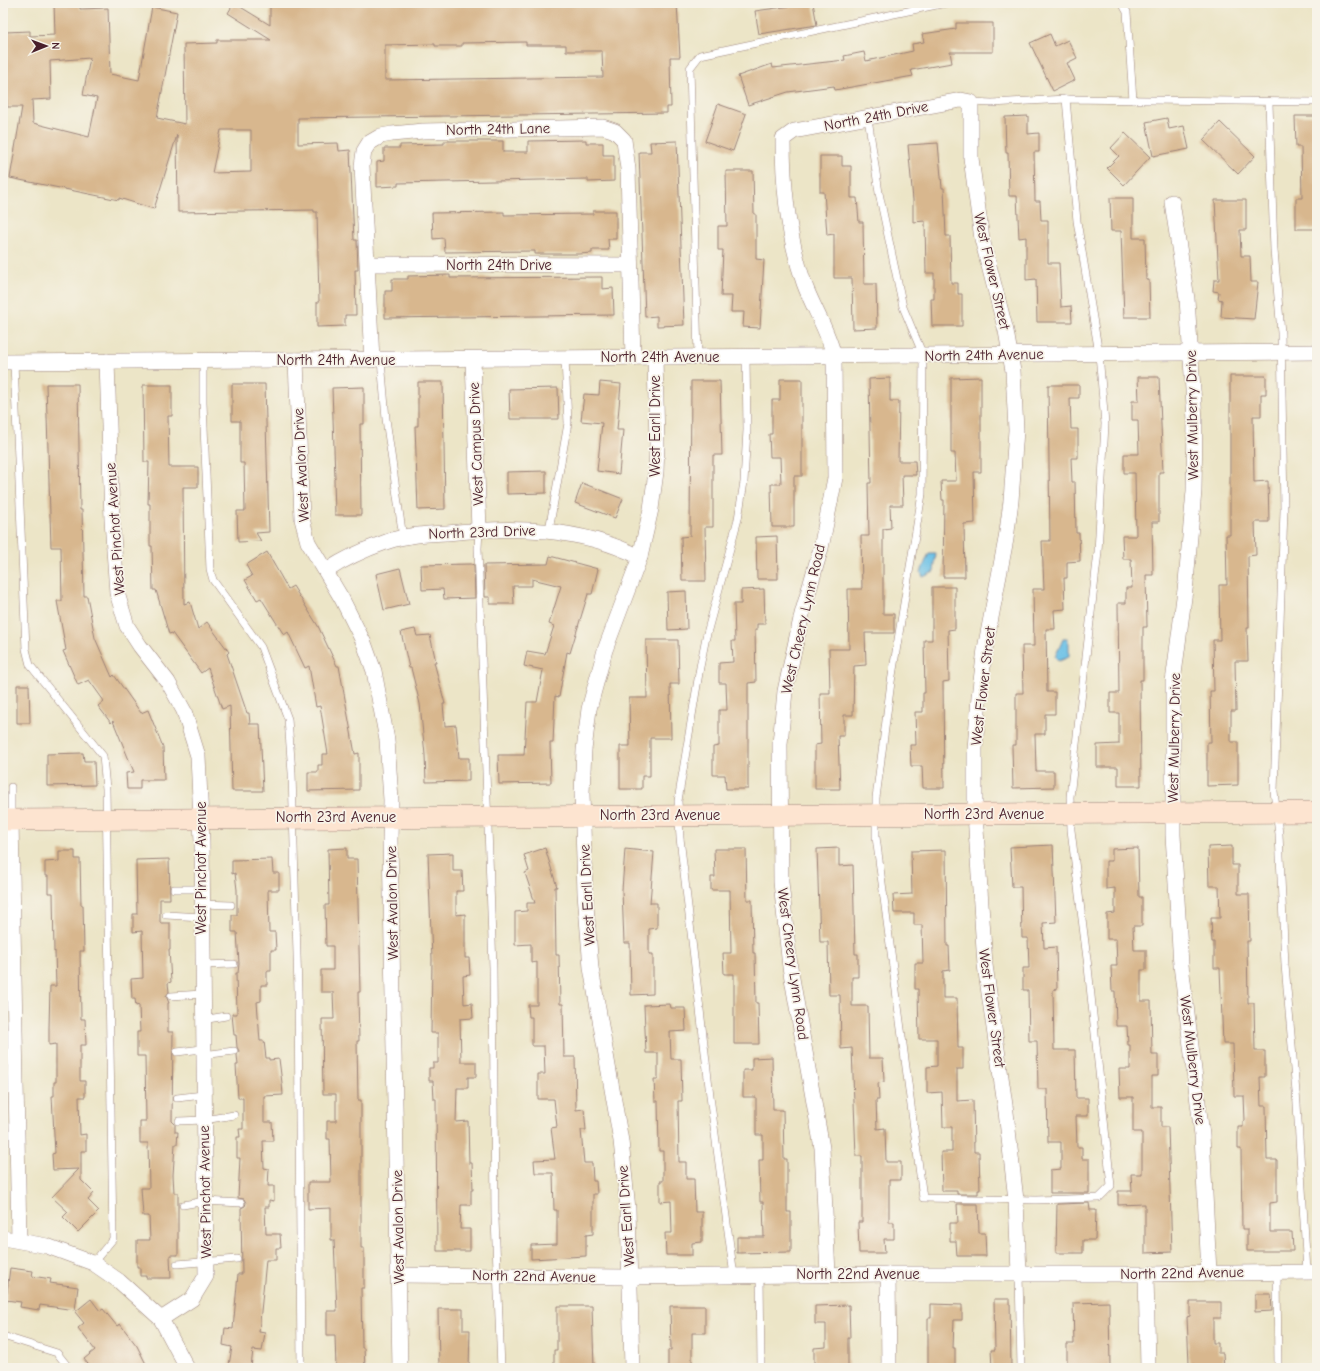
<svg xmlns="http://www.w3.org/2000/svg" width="1320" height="1371" viewBox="0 0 1320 1371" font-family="'Comic Neue',sans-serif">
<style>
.water{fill:#69c0e6;stroke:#5a7088}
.building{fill:#d8b78e;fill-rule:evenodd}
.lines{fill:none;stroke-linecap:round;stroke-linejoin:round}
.lane-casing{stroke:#9b8279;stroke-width:8}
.street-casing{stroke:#9b8279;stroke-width:16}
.secondary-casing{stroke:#9b8279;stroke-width:22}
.lane{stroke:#fff;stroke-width:7}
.street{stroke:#fff;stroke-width:15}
.secondary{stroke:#fde4d0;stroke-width:21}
.labels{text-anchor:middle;stroke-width:3.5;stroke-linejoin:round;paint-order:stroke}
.street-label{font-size:15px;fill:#4a1f2b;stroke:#f7f3e8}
</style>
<rect width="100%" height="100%" fill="#f7f3e8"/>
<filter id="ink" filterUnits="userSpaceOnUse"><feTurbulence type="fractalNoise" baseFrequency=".025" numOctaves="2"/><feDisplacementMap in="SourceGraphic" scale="8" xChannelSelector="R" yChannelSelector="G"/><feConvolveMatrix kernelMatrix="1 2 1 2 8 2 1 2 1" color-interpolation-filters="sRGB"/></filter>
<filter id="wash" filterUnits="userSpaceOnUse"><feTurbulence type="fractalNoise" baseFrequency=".012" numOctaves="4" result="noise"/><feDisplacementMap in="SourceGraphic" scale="16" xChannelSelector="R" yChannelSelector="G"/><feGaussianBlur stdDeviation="0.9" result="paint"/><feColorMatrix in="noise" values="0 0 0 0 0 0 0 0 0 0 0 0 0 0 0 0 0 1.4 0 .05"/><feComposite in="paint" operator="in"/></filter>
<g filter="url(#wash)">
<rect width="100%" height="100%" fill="#ece5c7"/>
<!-- water -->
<g class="water">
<polygon points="929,553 936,553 934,572 923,577 921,572"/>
<polygon points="1063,639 1067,639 1069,643 1069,657 1059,661 1055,657"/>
</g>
<g id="blocks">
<!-- building -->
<g class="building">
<path d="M54,3H80V9L108,8L110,74L139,80L152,7L177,12L157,118L185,124L184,44L217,43V40H271L228,13L234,3L270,25V3H677L680,57H670L671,107H667V113L298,118V144L338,143L339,151L350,150L354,240H357L358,270H355L356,315H345V326L317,327V302H319L317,212H314V210L178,212L177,135L154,209L119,198V200L10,178L22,107H7L5,32L30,31V36L55,35ZM526,42V45H566V51H602L603,77L385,80V45L435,44V46H462V43ZM90,58L83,95L97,98L89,137L33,123L32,100L51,99L50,61ZM221,130H251V172L212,173Z"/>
<polygon points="813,3 817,25 759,34 755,11"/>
<polygon points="956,23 993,23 993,52 950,52 952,63 911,70 913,76 835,90 834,86 788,92 748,105 738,76 772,64 773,68 845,60 844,56 864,52 866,61 913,51 912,44 924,42 922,34 956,29"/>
<polygon points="1050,34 1055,46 1068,40 1077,58 1067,63 1075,80 1053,91 1030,43"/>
<polygon points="718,104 746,114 733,151 705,141"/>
<polygon points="1028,116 1028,134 1039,133 1039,152 1034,152 1035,201 1040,201 1041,220 1048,220 1048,263 1059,263 1061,307 1071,306 1072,322 1037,322 1036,279 1026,280 1026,237 1019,238 1017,196 1009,196 1008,153 1006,153 1005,117"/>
<polygon points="1295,116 1317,116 1317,229 1296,229 1296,198 1302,198 1301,147 1296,147"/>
<polygon points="1167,118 1169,129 1184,126 1189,149 1153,156 1146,122"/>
<polygon points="1220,122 1255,156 1238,174 1203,140"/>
<polygon points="1125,133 1150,157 1124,185 1107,168 1119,156 1111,148"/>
<polygon points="586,140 586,143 603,143 603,155 614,155 614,181 588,182 588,179 398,183 398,186 377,187 377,162 384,161 384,148 400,148 400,145 444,144 444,141 503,141 503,152 528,152 528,141"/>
<polygon points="677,141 684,325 657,326 657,316 645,317 639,152 651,152 650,142"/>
<polygon points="938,143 942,188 944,188 946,236 950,236 951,283 958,283 958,294 962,294 962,326 932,326 931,299 934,299 934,273 926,273 925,221 913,222 913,200 908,145"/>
<polygon points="820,156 842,156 842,166 851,166 851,198 857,198 859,222 863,222 864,284 876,284 877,328 853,329 852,278 834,278 834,234 827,235 824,192 820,192"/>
<polygon points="726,171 753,171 754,214 756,214 756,259 764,260 760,328 743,327 744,312 731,312 732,296 721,296 723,250 718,250 718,226 727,226"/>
<polygon points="1110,198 1133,198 1133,238 1145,238 1146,280 1149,280 1150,317 1124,317 1121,231 1111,231"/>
<polygon points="1215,200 1246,200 1246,230 1240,230 1241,256 1250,256 1251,282 1258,282 1254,319 1221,317 1222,300 1218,299 1219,292 1213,291 1214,280 1219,280"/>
<polygon points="593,211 616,211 616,239 608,239 609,250 592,250 592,253 580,254 535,254 535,251 445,252 444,238 433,239 432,213 504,212 504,215 593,214"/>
<polygon points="450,275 450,278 602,277 602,289 613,288 614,315 385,318 385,291 392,291 392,279 408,279 408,276"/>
<polygon points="1230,376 1266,376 1266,394 1261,394 1261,416 1253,416 1254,482 1268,481 1269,522 1255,522 1256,555 1248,556 1249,628 1247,628 1248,661 1235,661 1236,711 1231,711 1231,742 1238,742 1238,785 1207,786 1207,742 1211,742 1210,691 1214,691 1213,640 1220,640 1219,585 1227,585 1226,535 1230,535"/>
<polygon points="981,377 981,472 974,472 975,523 964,524 965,577 943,577 944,500 942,500 941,481 956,481 955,453 951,453 951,378"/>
<polygon points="1138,377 1159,377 1163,472 1159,472 1159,522 1152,522 1153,575 1146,575 1147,627 1143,627 1143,680 1140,680 1141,786 1118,786 1118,767 1097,767 1097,745 1119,744 1119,713 1110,713 1110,693 1119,693 1118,603 1126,603 1126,588 1132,588 1131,559 1123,559 1122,536 1136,536 1135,473 1124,473 1124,454 1139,454 1138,420 1132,420 1132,401 1139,401"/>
<polygon points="890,378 890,401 899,401 898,461 915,461 916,475 902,475 903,505 890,505 891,528 883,529 883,614 894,614 894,633 865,633 866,665 854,666 853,715 844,715 844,736 838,736 840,789 815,789 815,745 821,744 820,693 830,693 829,649 849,649 848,589 862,589 861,536 869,536 868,483 871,483 869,379"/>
<polygon points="780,379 802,379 802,476 794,476 794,527 772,527 771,484 781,484 780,457 770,457 769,434 772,434 772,400 780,400"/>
<polygon points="691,381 720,381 722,455 713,455 713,527 705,527 706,581 682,581 681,537 690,536"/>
<polygon points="418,382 443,382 445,509 418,510 415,426 418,426"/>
<polygon points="600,382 621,384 617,430 623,430 619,474 597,471 602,423 581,421 584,394 599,395"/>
<polygon points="46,384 78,384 80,510 82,510 84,596 87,596 95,638 112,677 114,675 141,713 148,710 163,747 164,780 140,780 140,789 127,789 126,773 134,772 113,721 111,723 98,706 104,701 89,680 78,685 63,651 66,650 57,601 62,601 61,547 51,547"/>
<polygon points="232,384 265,384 269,532 256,533 261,541 238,542 237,511 245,511 244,463 240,463 240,421 232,421"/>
<polygon points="143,385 172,385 172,416 168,416 169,467 198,467 198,487 183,487 184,604 190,602 198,629 207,622 229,652 227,654 247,713 249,713 250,724 260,724 263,791 232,791 230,706 222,709 208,668 201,673 172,633 169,634 156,590 153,590 152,546 150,546 150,504 148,504 149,462 144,462"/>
<polygon points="1048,385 1079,385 1079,398 1070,398 1071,429 1078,429 1078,458 1071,458 1072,482 1075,482 1076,533 1079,533 1080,561 1067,562 1067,578 1064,578 1065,609 1054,610 1055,629 1046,629 1047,692 1055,692 1055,714 1045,714 1045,734 1035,734 1036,771 1054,771 1054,787 1013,788 1012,745 1016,745 1016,693 1023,693 1022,646 1034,646 1033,589 1044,589 1042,541 1050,541"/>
<polygon points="364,387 364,424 360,424 361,515 335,515 334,479 335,478 332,388"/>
<polygon points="558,388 559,419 510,419 509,389"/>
<polygon points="546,471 546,493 507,494 507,472"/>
<polygon points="582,483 623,499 615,518 575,503"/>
<polygon points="777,536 778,579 757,579 756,537"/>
<polygon points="267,552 288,589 293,586 318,626 337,666 339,666 355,754 359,753 359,790 308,791 308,772 318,772 318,765 322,765 322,754 328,754 320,706 316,707 309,666 305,668 288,632 284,635 261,598 257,600 245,580 252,576 246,565"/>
<polygon points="550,556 598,569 592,594 588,594 570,653 567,652 559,697 555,696 553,743 550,743 551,783 499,784 498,755 524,755 527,702 537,702 543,670 524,666 527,651 545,654 554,626 549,624 561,586 532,579 532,586 513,586 514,604 490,604 490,597 485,597 484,565 548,564"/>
<polygon points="471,564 474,565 475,598 444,599 443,589 422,590 421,565"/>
<polygon points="400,568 409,604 384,610 376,574"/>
<polygon points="932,587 955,587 955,629 948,630 949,681 943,682 944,788 923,788 922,766 911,766 910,745 916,745 915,712 923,712 923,693 925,693 924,640 932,640"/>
<polygon points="764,589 765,624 757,624 757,630 755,630 756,682 748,683 748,789 726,789 725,775 713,775 713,747 719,746 719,710 727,710 726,683 719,683 719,663 733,662 732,641 735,641 734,604 741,604 741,590"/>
<polygon points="686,591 687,629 668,630 667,592"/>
<polygon points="415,629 417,636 430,635 436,662 434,662 445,704 443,704 445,726 456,725 459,758 469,758 469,781 426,782 425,755 420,704 411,668 409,668 401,632"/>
<polygon points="646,640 678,640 679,684 670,684 671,738 650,738 650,776 642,776 642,789 620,789 620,746 630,746 629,698 647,698"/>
<polygon points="17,685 29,685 30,723 17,723"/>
<polygon points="83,753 84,761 94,761 95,785 47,786 47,754"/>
<polygon points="1053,845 1056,922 1043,923 1044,948 1056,947 1057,989 1053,990 1054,1050 1075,1050 1076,1098 1088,1098 1088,1116 1076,1116 1077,1147 1082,1147 1082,1159 1089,1159 1089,1193 1050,1193 1050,1170 1061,1169 1061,1142 1048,1142 1047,1089 1038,1089 1037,1041 1029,1041 1028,990 1023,990 1023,968 1029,968 1028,938 1022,938 1021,887 1012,887 1010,847"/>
<polygon points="1232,846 1232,865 1238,865 1238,894 1249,894 1250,941 1247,941 1248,1003 1254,1003 1255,1051 1265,1051 1265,1077 1260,1077 1261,1106 1266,1106 1267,1160 1277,1160 1277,1202 1270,1203 1270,1232 1292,1232 1293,1251 1247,1251 1247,1229 1242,1229 1241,1149 1238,1149 1238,1127 1243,1127 1243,1121 1245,1121 1244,1096 1234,1096 1233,1044 1223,1044 1220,968 1214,968 1214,942 1212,942 1211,918 1220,918 1219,886 1209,886 1208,847"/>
<polygon points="347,848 347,859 357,859 360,992 358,992 359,1041 357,1041 358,1100 361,1100 361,1248 364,1248 364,1288 361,1288 362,1348 364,1348 365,1368 336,1368 335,1335 327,1335 327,1311 337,1311 334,1240 331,1240 331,1208 308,1209 308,1182 331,1182 330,1139 327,1139 327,1121 336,1121 336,1094 323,1094 322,1019 334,1019 333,992 321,992 321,970 333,970 333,946 326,946 325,905 329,905 328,849"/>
<polygon points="545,848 557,887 555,887 556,955 559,955 560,1004 563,1004 564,1057 575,1057 576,1110 584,1109 586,1130 581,1130 584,1163 592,1163 593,1181 596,1181 597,1194 593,1194 593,1234 586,1235 586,1256 531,1259 531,1245 557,1244 557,1210 554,1210 553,1173 535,1173 534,1160 555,1159 551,1128 557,1127 554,1099 538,1099 538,1074 545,1074 544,1046 532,1046 532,1017 529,1017 528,1005 537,1005 537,962 531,963 531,944 515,945 515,912 527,911 527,903 535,903 525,873 529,871 524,855"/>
<polygon points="839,848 839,866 853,865 855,954 858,954 858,977 852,977 852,1006 868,1006 869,1058 883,1058 884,1082 878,1083 879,1100 876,1100 877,1129 885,1128 886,1162 901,1162 901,1180 889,1180 889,1222 894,1222 894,1239 884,1239 885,1253 859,1253 858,1222 862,1222 862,1156 856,1156 852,1048 841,1049 840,995 829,995 828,942 820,942 817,849"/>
<polygon points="1138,848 1139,897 1142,897 1142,926 1133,926 1134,950 1146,950 1146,970 1141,970 1141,1001 1151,1001 1152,1055 1158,1055 1158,1076 1152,1076 1152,1107 1161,1107 1161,1127 1168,1127 1172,1252 1145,1253 1145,1204 1118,1205 1118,1191 1132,1191 1131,1174 1142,1174 1142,1132 1133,1132 1133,1097 1120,1097 1119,1069 1130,1069 1130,1045 1128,1045 1127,1026 1116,1026 1115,991 1112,991 1111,966 1117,966 1116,939 1107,939 1107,914 1115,913 1115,888 1106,889 1106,861 1112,861 1112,849"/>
<polygon points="625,849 654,852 650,903 657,903 657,928 649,929 649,954 653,954 653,994 631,995 630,943 624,943 622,890"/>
<polygon points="714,849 746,849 747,900 752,900 753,953 755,953 756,1003 758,1003 759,1044 734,1044 734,974 724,974 723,953 731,953 730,890 711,890 711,877 715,877"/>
<polygon points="946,850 947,946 949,946 950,970 943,971 943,998 957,998 958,1048 963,1048 963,1069 957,1069 957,1101 973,1100 974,1152 979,1152 980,1190 978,1190 978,1194 957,1194 957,1191 942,1191 941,1152 952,1152 952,1127 943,1127 942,1092 927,1093 927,1067 937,1066 937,1039 919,1039 918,989 915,989 915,963 923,963 922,925 914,925 914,913 894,913 893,895 912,894 911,851"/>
<polygon points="59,851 75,851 75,859 80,859 81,905 83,905 84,951 80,951 81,1019 85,1019 86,1045 80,1045 80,1081 85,1081 85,1097 79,1097 80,1135 86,1134 86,1151 81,1151 81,1180 94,1193 88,1200 99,1211 78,1232 63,1217 68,1212 52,1197 79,1169 53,1170 52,1154 55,1153 52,1096 54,1096 54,1082 56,1082 56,1044 49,1045 49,1028 50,986 56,986 55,951 54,952 53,893 48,893 48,876 45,876 45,862 59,861"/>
<polygon points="453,853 453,871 462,871 463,891 456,891 456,915 465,914 465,958 469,958 470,975 463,976 464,1004 472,1003 473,1018 460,1019 461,1062 476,1062 476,1077 468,1077 468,1088 457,1088 456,1122 468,1121 469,1163 472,1163 473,1190 471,1190 471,1205 461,1205 460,1229 470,1229 470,1251 437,1251 436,1099 434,1099 433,1081 429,1081 429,1068 433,1068 433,1063 438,1063 438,1033 431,1033 432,959 428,854"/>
<polygon points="169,859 170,899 160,899 160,923 170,923 170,950 169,950 171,982 168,983 169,992 166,996 169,1003 168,1003 168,1032 173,1032 172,1121 175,1124 175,1132 178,1132 177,1144 175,1144 173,1175 174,1193 178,1193 178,1255 170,1255 171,1278 146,1278 146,1276 140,1276 140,1267 137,1267 137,1240 150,1240 149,1216 143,1216 141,1188 149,1188 148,1143 140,1143 140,1121 146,1121 145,1056 137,1056 137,1032 140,1032 139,1005 136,1006 135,999 132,999 131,979 143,978 142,931 133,932 133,914 137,914 136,860"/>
<polygon points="272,859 273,873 279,873 279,890 268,890 269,932 275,932 276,950 271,950 271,971 267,971 267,985 261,985 261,1001 257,1002 260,1041 264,1041 266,1058 269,1058 269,1060 279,1059 282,1083 283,1095 264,1096 264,1122 272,1122 273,1141 263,1141 264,1168 269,1169 268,1186 274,1186 274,1201 269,1200 269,1207 265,1207 266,1234 280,1234 281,1248 276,1248 276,1260 266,1260 259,1332 265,1333 262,1351 253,1350 251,1367 229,1365 232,1347 223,1345 225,1328 233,1329 238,1274 242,1274 241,1208 245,1206 246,1203 244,1199 238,1198 240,1158 237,1158 237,1137 240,1137 239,1129 243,1129 243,1098 238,1098 236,1065 238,1065 237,1055 239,1051 237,1047 236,1035 234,1035 232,1014 237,1014 236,973 238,973 239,964 237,932 232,932 232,915 237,915 237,890 235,873 232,874 232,860"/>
<polygon points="670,1004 671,1008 685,1008 686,1031 670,1032 671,1059 681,1059 682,1101 678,1101 679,1162 686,1162 686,1179 694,1179 695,1212 702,1212 702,1242 692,1243 692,1255 666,1255 665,1233 672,1233 671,1201 660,1202 660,1181 663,1181 663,1151 659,1151 658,1101 655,1101 654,1079 658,1079 658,1053 646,1053 644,1005"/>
<polygon points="772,1057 773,1110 783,1110 784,1159 787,1159 787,1212 791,1212 791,1252 737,1253 737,1237 764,1237 763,1202 760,1202 759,1160 763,1160 763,1135 756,1135 756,1097 743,1097 743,1070 752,1070 752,1058"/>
<polygon points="1089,1203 1090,1210 1096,1210 1095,1240 1083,1240 1083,1253 1056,1253 1057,1204"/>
<polygon points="957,1204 978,1204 979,1233 985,1233 986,1256 957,1256 956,1241 950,1241 950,1223 958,1223"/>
<polygon points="10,1268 33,1271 32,1276 51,1279 50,1283 78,1287 75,1310 40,1305 39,1310 20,1307 21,1302 6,1300"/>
<polygon points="1255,1294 1271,1294 1272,1311 1255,1312"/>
<polygon points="91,1299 100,1311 103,1309 117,1326 120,1324 137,1346 148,1368 91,1368 84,1359 95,1350 78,1328 84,1323 75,1312"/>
<polygon points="994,1299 1010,1299 1011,1368 992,1368 991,1350 995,1350"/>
<polygon points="1109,1302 1110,1368 1067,1368 1067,1344 1074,1344 1073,1303"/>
<polygon points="1190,1302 1221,1302 1221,1318 1213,1318 1213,1343 1218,1343 1218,1353 1223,1353 1224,1368 1195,1368 1195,1364 1189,1364 1187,1317 1190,1316"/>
<polygon points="931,1304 962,1305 962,1320 954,1320 953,1348 955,1348 955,1368 929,1368 928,1366 928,1318 931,1318"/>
<polygon points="849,1305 850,1338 848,1338 848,1368 814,1368 814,1348 826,1347 826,1324 815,1324 815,1306"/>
<polygon points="557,1306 592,1306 594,1368 554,1368 554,1350 557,1350"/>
<polygon points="670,1306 705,1306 705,1333 692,1333 692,1368 668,1368 668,1350 671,1350"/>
<polygon points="438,1309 463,1309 463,1330 470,1330 469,1368 439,1368"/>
</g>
</g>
</g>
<g filter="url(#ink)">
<use href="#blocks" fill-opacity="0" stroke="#9b8279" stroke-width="1"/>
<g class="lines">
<!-- lane casing -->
<g class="lane-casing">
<g id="lane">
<polyline points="1122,3 1127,12 1133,100"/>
<polyline points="971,102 992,103 1066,99 1317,102"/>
<polyline points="1269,103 1274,250 1281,333 1284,510 1274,791 1279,834 1285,965 1297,1104 1307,1272"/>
<polyline points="868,118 879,193 903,307 923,355 922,494 891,682 876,798 876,837 923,1198 1036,1200 1099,1198 1111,1186 1088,967 1071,830 1070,797 1098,552 1105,424 1099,354 1077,221 1066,99"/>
<polyline points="698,357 690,68 700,55 946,3"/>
<polyline points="381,360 386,419 403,538"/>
<polyline points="203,361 203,403 210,569 213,580 261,647 288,719 292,773 298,991 301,1368"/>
<polyline points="14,363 26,649 30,665 103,756 106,789 113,1239 93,1263"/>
<polyline points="479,530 478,548 493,968 495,1219 501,1368"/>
<polyline points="549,530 568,423 565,358"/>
<polyline points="11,787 11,818"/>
<polyline points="174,889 202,889"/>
<polyline points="202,904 231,905"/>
<polyline points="166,915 202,917"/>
<polyline points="202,965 234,964"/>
<polyline points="171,996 202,994"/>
<polyline points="202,1020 226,1016"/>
<polyline points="177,1052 202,1049"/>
<polyline points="203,1055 234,1051"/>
<polyline points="177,1098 203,1095"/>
<polyline points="179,1121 204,1120 234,1115"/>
<polyline points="183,1205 205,1201 241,1203"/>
<polyline points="177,1264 237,1259"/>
<polyline points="1277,1272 1278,1368"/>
<polyline points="1019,1274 1021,1368"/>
<polyline points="760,1275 761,1368"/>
<polyline points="734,1276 711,1104 680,838 678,801 700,667 706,637 738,519 744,482 747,430 746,357"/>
<polyline points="3,1336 57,1353 69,1368"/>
</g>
</g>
<!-- street casing -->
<g class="street-casing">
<g id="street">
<polyline points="1172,202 1187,299 1195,420 1194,491 1186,582 1173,682 1173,835 1181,965 1202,1135 1209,1273"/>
<polyline points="368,264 630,265"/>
<polyline points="473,359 479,530"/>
<polyline points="296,360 302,519 308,542 342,599 364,643 374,671 387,740 391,800 390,840 400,1368"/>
<polyline points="372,360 362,166 364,151 369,143 381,136 392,134 423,131 603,127 615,131 624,140 628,169 633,358"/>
<polyline points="107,361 112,520 117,593 127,626 140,646 168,682 184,711 198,756 202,842 206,1276 192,1299 161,1319 187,1368"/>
<polyline points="3,362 1317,352"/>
<path d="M326,571C344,559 366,549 386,542C405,535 427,534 447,533C513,526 580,527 640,557"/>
<polyline points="11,820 19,1240"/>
<polyline points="3,1238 47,1246 93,1263 119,1281 161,1319"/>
<path d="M828,1274L822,1148L790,967L781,882L780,744L785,691L802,614L821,548L835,478L834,356C828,330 813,308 804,283C788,237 783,187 783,139L794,131L961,100L971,102V158L982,239L1006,331L1013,371L1016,430L1011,501L1006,539L985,649L979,697L975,749V814L985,965L1006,1112L1016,1200L1019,1274"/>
<polyline points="888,1274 889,1368"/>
<polyline points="1146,1274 1148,1368"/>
<polyline points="399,1275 630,1277 888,1274 1146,1274 1317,1272"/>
<polyline points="632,1368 628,1209 621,1141 591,968 585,893 582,793 584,750 589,709 605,650 640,557 651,509 656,472 657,444 655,358"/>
</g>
</g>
<!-- secondary casing -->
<g class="secondary-casing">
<polyline id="secondary" points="3,820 1317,812"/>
</g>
<!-- lane -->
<use href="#lane" class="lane"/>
<!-- street -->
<use href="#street" class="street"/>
<!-- secondary -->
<use href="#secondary" class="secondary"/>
</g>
</g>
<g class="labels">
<!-- street labels -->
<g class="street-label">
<text transform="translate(876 116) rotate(-11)" y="5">North 24th Drive</text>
<text transform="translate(498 129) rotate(-1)" y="5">North 24th Lane</text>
<text x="499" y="270">North 24th Drive</text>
<text transform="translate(992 271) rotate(77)" y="5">West Flower Street</text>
<text transform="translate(984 355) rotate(-1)" y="5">North 24th Avenue</text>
<text x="660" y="362">North 24th Avenue</text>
<text x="336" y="365">North 24th Avenue</text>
<text transform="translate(1192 415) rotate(-91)" y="5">West Mulberry Drive</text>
<text transform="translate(655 426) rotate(-90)" y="5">West Earll Drive</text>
<text transform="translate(476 444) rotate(-92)" y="5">West Campus Drive</text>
<text transform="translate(301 465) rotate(-93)" y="5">West Avalon Drive</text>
<text transform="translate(115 529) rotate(-94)" y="5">West Pinchot Avenue</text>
<text transform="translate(482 532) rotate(-2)" y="5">North 23rd Drive</text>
<text transform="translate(803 619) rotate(-77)" y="5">West Cheery Lynn Road</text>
<text transform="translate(983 686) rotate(-83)" y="5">West Flower Street</text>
<text transform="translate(1174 738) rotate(-89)" y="5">West Mulberry Drive</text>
<text x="984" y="819">North 23rd Avenue</text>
<text x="660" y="820">North 23rd Avenue</text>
<text x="336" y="822">North 23rd Avenue</text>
<text transform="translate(201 868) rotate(-90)" y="5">West Pinchot Avenue</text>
<text transform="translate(587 895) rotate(-93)" y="5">West Earll Drive</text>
<text transform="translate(392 903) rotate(-91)" y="5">West Avalon Drive</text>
<text transform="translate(793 964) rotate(82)" y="5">West Cheery Lynn Road</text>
<text transform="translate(992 1008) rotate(82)" y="5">West Flower Street</text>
<text transform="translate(1193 1060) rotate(83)" y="5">West Mulberry Drive</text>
<text transform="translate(205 1192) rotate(-91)" y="5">West Pinchot Avenue</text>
<text transform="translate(626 1216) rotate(-94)" y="5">West Earll Drive</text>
<text transform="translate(398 1227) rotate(-91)" y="5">West Avalon Drive</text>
<text transform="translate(1182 1273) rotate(-1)" y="5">North 22nd Avenue</text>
<text x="858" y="1279">North 22nd Avenue</text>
<text transform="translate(534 1276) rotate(1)" y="5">North 22nd Avenue</text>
</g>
</g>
<!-- margin -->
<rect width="1320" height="1371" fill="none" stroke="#f7f3e8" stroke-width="16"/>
<!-- north arrow -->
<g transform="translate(46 46) rotate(89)" stroke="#f7f3e8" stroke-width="3" paint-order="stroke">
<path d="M0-3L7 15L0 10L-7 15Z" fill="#4a1f2b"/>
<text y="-6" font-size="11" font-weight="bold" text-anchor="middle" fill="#4a1f2b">N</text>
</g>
</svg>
